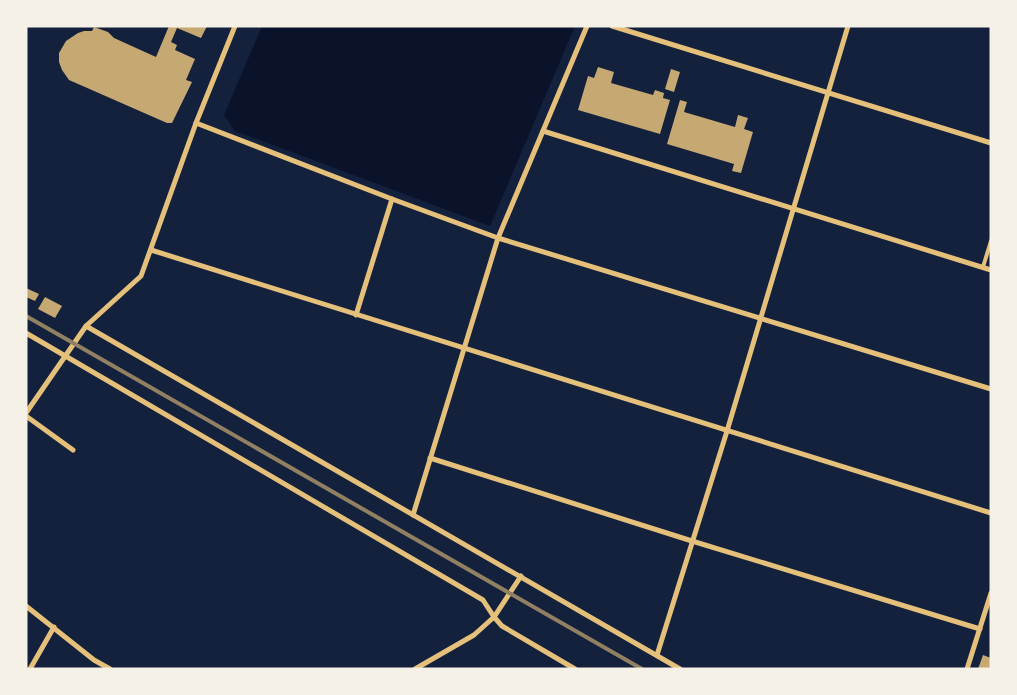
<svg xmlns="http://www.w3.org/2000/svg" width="1017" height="695" viewBox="0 0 1017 695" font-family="Signika,sans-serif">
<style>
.water{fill:#0b132b}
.building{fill:#c6a872}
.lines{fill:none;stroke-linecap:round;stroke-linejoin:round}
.service{stroke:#e5c07b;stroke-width:4}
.minor{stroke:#e5c07b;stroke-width:5}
.rail{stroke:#918062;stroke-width:4}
</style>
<rect width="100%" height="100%" fill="#14213d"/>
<!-- water -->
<polygon class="water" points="262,26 575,26 490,226 235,131 224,115"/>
<!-- building -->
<g class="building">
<polygon points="169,26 207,26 201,38 177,28 171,42 177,45 175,50 195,59 186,80 192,82 172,123 167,123 69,80 62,70 59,62 59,53 66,41 78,33 84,31 92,31 94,27 108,32 114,38 156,57"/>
<polygon points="598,67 614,72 611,83 653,95 655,90 664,93 663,98 670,100 660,134 578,110 588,76 594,78"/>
<polygon points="671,69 680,72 674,92 665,89"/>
<polygon points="680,100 687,102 684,112 735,127 738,115 748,118 744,129 753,132 741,173 732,171 734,164 667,144"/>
<polygon points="26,288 39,294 35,301 26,297"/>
<polygon points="45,297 62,306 55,318 38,309"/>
<polygon points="983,655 991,658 991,669 978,669"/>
</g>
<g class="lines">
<!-- service -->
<polyline class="service" points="983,267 991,241"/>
<!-- minor -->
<g class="minor">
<polyline points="612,26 991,143"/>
<polyline points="196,123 392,199 498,238 991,389"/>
<polyline points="543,131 991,270"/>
<polyline points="151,250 991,513"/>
<polyline points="356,315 392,199"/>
<polyline points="86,326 680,669"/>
<polyline points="26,333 483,600 494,617 502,626 575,669"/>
<polyline points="26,413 86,326 141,276 196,123 235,26"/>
<polyline points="26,416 73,450"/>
<polyline points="430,458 692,541 980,629"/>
<polyline points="413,515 498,238 587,26"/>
<polyline points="26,606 94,660 110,669"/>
<polyline points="657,655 727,431 848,26"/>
<polyline points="30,669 54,627"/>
<polyline points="415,669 474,635 494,617 521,576"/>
<polyline points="967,669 991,593"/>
</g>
<!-- rail -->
<polyline class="rail" points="26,316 642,669"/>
</g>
<!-- border -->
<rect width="1017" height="695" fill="none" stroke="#f6f1e7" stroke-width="55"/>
</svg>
